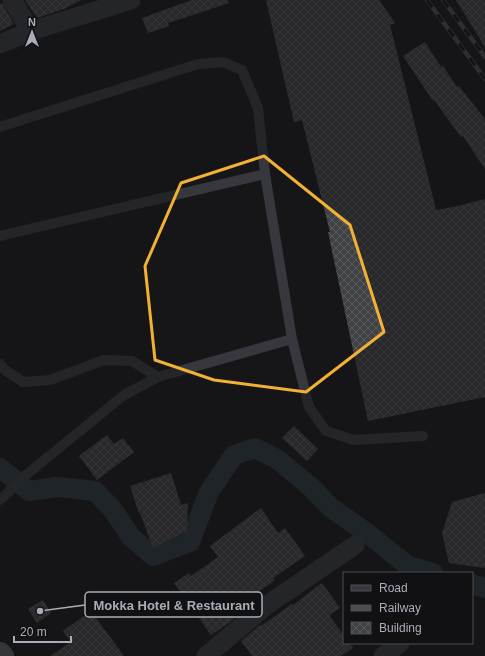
<svg xmlns="http://www.w3.org/2000/svg" width="485" height="656" viewBox="0 0 485 656" font-family="Arial,sans-serif">
<style>
.lines{fill:none;stroke-linecap:round;stroke-linejoin:round}
.canal{stroke:#2c353c;stroke-width:20}
.building{fill:url(#building-cross-hatch)}
.service{stroke:#37383d;stroke-width:10}
.minor{stroke:#37383d;stroke-width:19}
.trunk{stroke:#5b5e65;stroke-width:22}
.rail-casing{stroke:#4a4c52;stroke-width:4.5}
.rail{stroke:#111113;stroke-width:3;stroke-dasharray:9;stroke-linecap:butt}
.marked{fill:none;stroke:#f2b134;stroke-width:3;stroke-linejoin:round}
.leader{fill:none;stroke:#a8adb8;stroke-width:1.5}
.callout-dot{fill:#a8adb8;stroke:#111113;stroke-width:1.5}
.callout{fill:#111113;stroke:#a8adb8;stroke-width:1.5}
.callout-label{font-size:13px;text-anchor:middle;font-weight:bold;fill:#a8adb8}
</style>
<defs>
<pattern id="building-cross-hatch" width="8" height="8" patternUnits="userSpaceOnUse"><rect width="8" height="8" fill="#404145"/><path d="M0 0l8 8M0 8l8-8" fill="none" stroke="#595a5e"/></pattern>
</defs>
<rect width="100%" height="100%" fill="#161618"/>
<g class="lines">
<!-- canal -->
<g class="canal">
<polyline points="0,468 29,491 57,487 95,491 113,510 131,537 153,556 190,542 209,492 234,455 255,448 277,459 311,487 330,507 367,533 408,566 433,573"/>
<polyline points="472,584 485,588"/>
</g>
</g>
<!-- building -->
<g class="building">
<polygon points="25,0 81,0 64,9 37,18"/>
<polygon points="192,0 228,0 229,3 168,23 169,26 148,33 142,18"/>
<polygon points="266,0 379,0 395,23 390,25 436,210 458,206 485,199 485,397 368,421 328,232 330,232 302,120 294,122"/>
<polygon points="456,0 485,0 485,47"/>
<polygon points="2,3 14,24 0,31 0,4"/>
<polygon points="425,42 441,67 443,66 457,87 459,86 485,119 485,169 463,136 461,137 434,100 433,101 403,56"/>
<polygon points="294,426 318,449 307,461 282,438"/>
<polygon points="107,435 114,444 123,438 134,452 97,480 79,456"/>
<polygon points="171,473 181,505 188,503 187,531 153,548 140,513 139,514 130,486"/>
<polygon points="485,493 485,568 449,563 442,533 452,502"/>
<polygon points="261,508 278,533 285,528 305,556 273,578 275,580 244,602 247,607 229,623 211,635 174,583 189,573 191,576 218,557 210,546"/>
<polygon points="322,583 340,608 329,615 344,636 344,643 349,643 353,648 341,656 252,656 241,641 260,625 261,626 292,604 293,605"/>
<polygon points="43,600 51,613 37,623 28,609"/>
<polygon points="91,611 124,656 50,656 71,642 63,631"/>
</g>
<g class="lines">
<!-- service -->
<g class="service">
<polyline points="0,127 9,124 198,64 223,62 242,70 258,108 265,174 292,339 309,407 326,431 354,440 423,436"/>
<polyline points="0,236 265,174"/>
<polyline points="0,364 5,370 23,382 50,380 104,360 132,361 158,377 292,339"/>
<polyline points="0,500 26,475 124,395 158,377"/>
</g>
<!-- minor -->
<g class="minor">
<polyline points="12,0 31,31"/>
<polyline points="0,44 31,31 131,0"/>
<polyline points="206,656 267,605 355,545"/>
<polyline points="383,656 400,643"/>
</g>
<!-- trunk -->
<polyline class="trunk" points="0,653 3,656"/>
<!-- rail casing -->
<g class="rail-casing">
<g id="rail">
<polyline points="427,0 485,79"/>
<polyline points="443,0 485,57"/>
</g>
</g>
<!-- rail -->
<use href="#rail" class="rail"/>
</g>
<!-- marked area -->
<path d="M0 0H485V656H0ZM264,156L350,225L384,332L306,392L214,380L155,360L145,266L181,183Z" fill="#161618" fill-opacity=".55" fill-rule="evenodd"/>
<path class="marked" d="M264,156L350,225L384,332L306,392L214,380L155,360L145,266L181,183Z"/>
<!-- callouts -->
<path class="leader" d="M40 611L85 605"/>
<circle class="callout-dot" cx="40" cy="611" r="4"/>
<rect class="callout" x="85" y="592" width="177" height="25" rx="4"/>
<g class="callout-label">
<text x="174" y="610">Mokka Hotel &amp; Restaurant</text>
</g>
<!-- legend -->
<rect x="343" y="572" width="130" height="72" fill="#111113" stroke="#4d4f55"/>
<rect x="351" y="585" width="20" height="6" fill="#37383d" stroke="#4d4f55"/>
<text x="379" y="592" font-size="12" fill="#a8adb8">Road</text>
<rect x="351" y="605" width="20" height="6" fill="#4a4c52" stroke="#4d4f55"/>
<text x="379" y="612" font-size="12" fill="#a8adb8">Railway</text>
<rect x="351" y="622" width="20" height="12" fill="url(#building-cross-hatch)" stroke="#4d4f55"/>
<text x="379" y="632" font-size="12" fill="#a8adb8">Building</text>
<!-- north arrow -->
<g transform="translate(32 32)" stroke="#111113" stroke-width="3" paint-order="stroke">
<path d="M0-3L7 15L0 10L-7 15Z" fill="#a8adb8"/>
<text y="-6" font-size="11" font-weight="bold" text-anchor="middle" fill="#a8adb8">N</text>
</g>
<!-- scale -->
<path d="M14 636v6h57v-6" fill="none" stroke="#a8adb8" stroke-width="2"/>
<text x="20" y="636" font-size="12" fill="#a8adb8" stroke="#111113" stroke-width="3" paint-order="stroke">20 m</text>
</svg>
